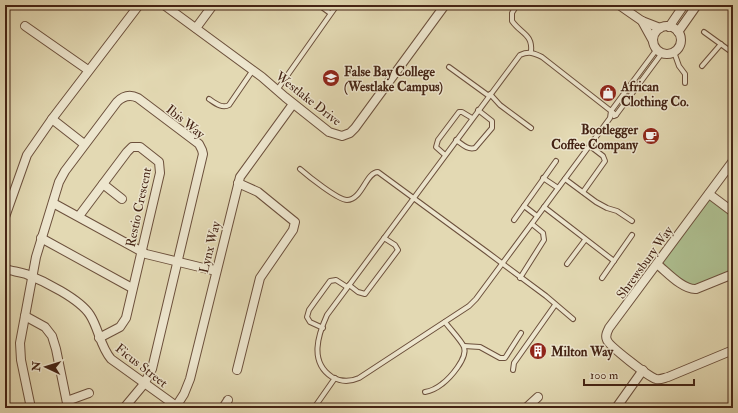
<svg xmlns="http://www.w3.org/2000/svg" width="738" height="413" viewBox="0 0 738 413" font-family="'IM FELL Double Pica',serif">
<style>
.green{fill:#aec091;stroke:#797252}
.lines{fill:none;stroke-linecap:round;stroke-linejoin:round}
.lane-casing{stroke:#6c503c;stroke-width:6}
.street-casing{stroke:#6c503c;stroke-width:10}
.lane{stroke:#ede6ce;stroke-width:4}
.street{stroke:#ede6ce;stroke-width:8}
.labels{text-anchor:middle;stroke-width:3;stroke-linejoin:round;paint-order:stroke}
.poi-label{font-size:13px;font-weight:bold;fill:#442314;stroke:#ede6ce;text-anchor:start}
.street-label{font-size:13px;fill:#442314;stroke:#ede6ce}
</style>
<rect width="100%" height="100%" fill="#e3d9b3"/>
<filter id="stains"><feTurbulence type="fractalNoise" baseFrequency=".005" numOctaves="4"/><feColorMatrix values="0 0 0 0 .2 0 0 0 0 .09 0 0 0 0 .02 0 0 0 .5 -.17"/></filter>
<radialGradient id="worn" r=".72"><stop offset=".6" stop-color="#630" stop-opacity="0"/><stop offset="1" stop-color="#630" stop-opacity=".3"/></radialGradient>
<!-- green -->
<polygon class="green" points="709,194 733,212 733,274 696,289 657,264"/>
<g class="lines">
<!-- lane casing -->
<g class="lane-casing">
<g id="lane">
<polyline points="319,5 330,13"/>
<path d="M517,5L512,13V21C521,34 533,34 531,52"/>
<polyline points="704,32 733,53"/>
<polyline points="674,52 679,66 685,74 685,83"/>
<polyline points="702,66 721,44"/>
<polyline points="449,67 489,96"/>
<polyline points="277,90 337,5"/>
<polyline points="490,94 500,105 531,128"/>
<path d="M209,99C215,103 222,109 229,105L253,70"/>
<path d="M616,115L611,111L542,57C534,53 529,51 520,55L327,315C318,335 309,362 332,377C341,382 350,382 359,378L469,306L476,299L610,118L611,111L657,49"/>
<polyline points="614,116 616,115 662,53"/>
<path d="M456,140C462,144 467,150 475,148L492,128V121L478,110"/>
<polyline points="445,155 436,147 438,140 459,112 462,112 472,118"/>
<path d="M300,169C308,176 338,200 347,200C362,200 366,172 378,172L487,252L546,296L573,319"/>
<polyline points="543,178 558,188"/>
<polyline points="565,179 596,202 607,208 617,211 632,221"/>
<polyline points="583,192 605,161 603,156 590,146"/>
<polyline points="524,206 537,216"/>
<polyline points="544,207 614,261"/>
<polyline points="514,220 556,161"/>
<polyline points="567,264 585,240"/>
<polyline points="520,278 544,240 543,233 532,224"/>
<polyline points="602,278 632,235"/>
<polyline points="349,285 358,292 365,294 398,250 395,245 384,238"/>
<polyline points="323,328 310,322 307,317 309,310 314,303 330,281 336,280 347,287"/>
<polyline points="464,346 480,347 500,358 505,358 521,333"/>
<polyline points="513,370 514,363 555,305"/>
<path d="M425,392C431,391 437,388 442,384C450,378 468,358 464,347C461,340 450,329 445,322"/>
<polyline points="314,408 335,378"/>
</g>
</g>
<!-- street casing -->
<g class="street-casing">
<g id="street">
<polyline points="164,5 262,77 285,97 329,132 342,136 350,133 355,128 445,5"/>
<polyline points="619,5 642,21 660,28"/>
<polyline points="642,21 653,41"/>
<polyline points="25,26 88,70"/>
<circle cx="667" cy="40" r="14"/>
<polyline points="669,27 684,5"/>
<polyline points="196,28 213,5"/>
<polyline points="678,32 697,5"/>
<polyline points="52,119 84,144"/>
<path d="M733,161L609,328C607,332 605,336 607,340C609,346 649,377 656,379C660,380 664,378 668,377L733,350"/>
<polyline points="103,184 122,199"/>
<polyline points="709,194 733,212"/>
<polyline points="53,203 146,254 216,271"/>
<polyline points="79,216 127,152 132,147 140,147 159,162 160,173 126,318 120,327 99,338"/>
<polyline points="5,217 27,155 52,119 139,5"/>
<polyline points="41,238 132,288"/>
<path d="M657,264C667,272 683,290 696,289L733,274"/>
<path d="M5,269C12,271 19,272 26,274C44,281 80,299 90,315C99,329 100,346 111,359L179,408"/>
<polyline points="25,316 45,327 52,336 56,349 68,408"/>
<polyline points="237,370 260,278 293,230 295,222 290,218 258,192 238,183"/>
<polyline points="67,401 89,393"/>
<path d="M31,408L21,360L20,343L36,257L59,182L65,171L117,102C123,96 130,94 138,98L199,144L202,150L203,154L152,369L144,384L124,408"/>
<polyline points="175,408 184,394 190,379 240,177 293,104"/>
<polyline points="223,408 228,400"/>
<polyline points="475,408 476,408"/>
<polyline points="526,408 538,397"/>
<polyline points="616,408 643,370"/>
</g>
</g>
<!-- lane -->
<use href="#lane" class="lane"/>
<!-- street -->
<use href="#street" class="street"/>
</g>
<!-- icons -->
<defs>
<g id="university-disc" transform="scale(0.9)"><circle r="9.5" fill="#8f2418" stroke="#ede6ce"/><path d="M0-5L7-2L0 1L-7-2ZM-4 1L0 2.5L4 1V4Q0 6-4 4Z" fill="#fff"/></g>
<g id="shop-disc" transform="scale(0.9)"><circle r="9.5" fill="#8f2418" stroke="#ede6ce"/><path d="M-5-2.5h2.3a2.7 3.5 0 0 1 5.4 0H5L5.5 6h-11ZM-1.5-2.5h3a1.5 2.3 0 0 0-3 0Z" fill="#fff"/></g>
<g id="cafe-disc" transform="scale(0.9)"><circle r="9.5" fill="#8f2418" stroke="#ede6ce"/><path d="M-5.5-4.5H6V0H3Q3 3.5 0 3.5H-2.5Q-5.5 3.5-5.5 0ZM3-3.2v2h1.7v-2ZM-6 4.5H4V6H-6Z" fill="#fff"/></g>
<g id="building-disc" transform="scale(0.9)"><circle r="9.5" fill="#8f2418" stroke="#ede6ce"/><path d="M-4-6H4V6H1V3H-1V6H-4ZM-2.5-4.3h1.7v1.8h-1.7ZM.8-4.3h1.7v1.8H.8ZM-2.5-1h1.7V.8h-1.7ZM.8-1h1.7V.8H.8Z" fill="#fff"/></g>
</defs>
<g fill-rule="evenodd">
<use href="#university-disc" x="331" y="78"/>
<use href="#shop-disc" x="608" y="93"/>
<use href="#cafe-disc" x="651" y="136"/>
<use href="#building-disc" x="538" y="351"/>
</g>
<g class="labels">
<!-- poi labels -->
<g class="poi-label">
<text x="344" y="76">False Bay College<tspan x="344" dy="15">(Westlake Campus)</tspan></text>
<text x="621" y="91">African<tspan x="621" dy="15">Clothing Co.</tspan></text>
<text x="638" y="134" text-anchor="end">Bootlegger<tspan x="638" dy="15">Coffee Company</tspan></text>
<text x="551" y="356">Milton Way</text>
</g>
<!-- street labels -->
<g class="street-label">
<text transform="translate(309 98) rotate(38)" y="5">Westlake Drive</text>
<text transform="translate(186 121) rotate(39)" y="5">Ibis Way</text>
<text transform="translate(138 207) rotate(-78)" y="5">Restio Crescent</text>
<text transform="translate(209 247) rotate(-76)" y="5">Lynx Way</text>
<text transform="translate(644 262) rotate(-54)" y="5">Shrewsbury Way</text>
<text transform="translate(142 365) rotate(38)" y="5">Ficus Street</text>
</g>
</g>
<!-- margin -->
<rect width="738" height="413" fill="none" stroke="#e3d9b3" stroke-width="20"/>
<rect x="6" y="6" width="726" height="401" fill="none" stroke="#442314" stroke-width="2"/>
<rect x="10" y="10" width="718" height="393" fill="none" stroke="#442314"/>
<!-- north arrow -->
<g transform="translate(46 367) rotate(274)" stroke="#ede6ce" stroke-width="3" paint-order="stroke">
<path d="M0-3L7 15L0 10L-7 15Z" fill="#442314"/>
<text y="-6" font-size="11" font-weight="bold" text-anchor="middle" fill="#442314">N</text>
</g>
<!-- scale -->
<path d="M584 379v6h110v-6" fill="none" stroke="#442314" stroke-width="2"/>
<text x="590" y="379" font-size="12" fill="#442314" stroke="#ede6ce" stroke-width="3" paint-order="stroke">100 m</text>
<rect width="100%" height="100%" filter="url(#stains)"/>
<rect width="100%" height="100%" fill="url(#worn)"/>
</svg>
